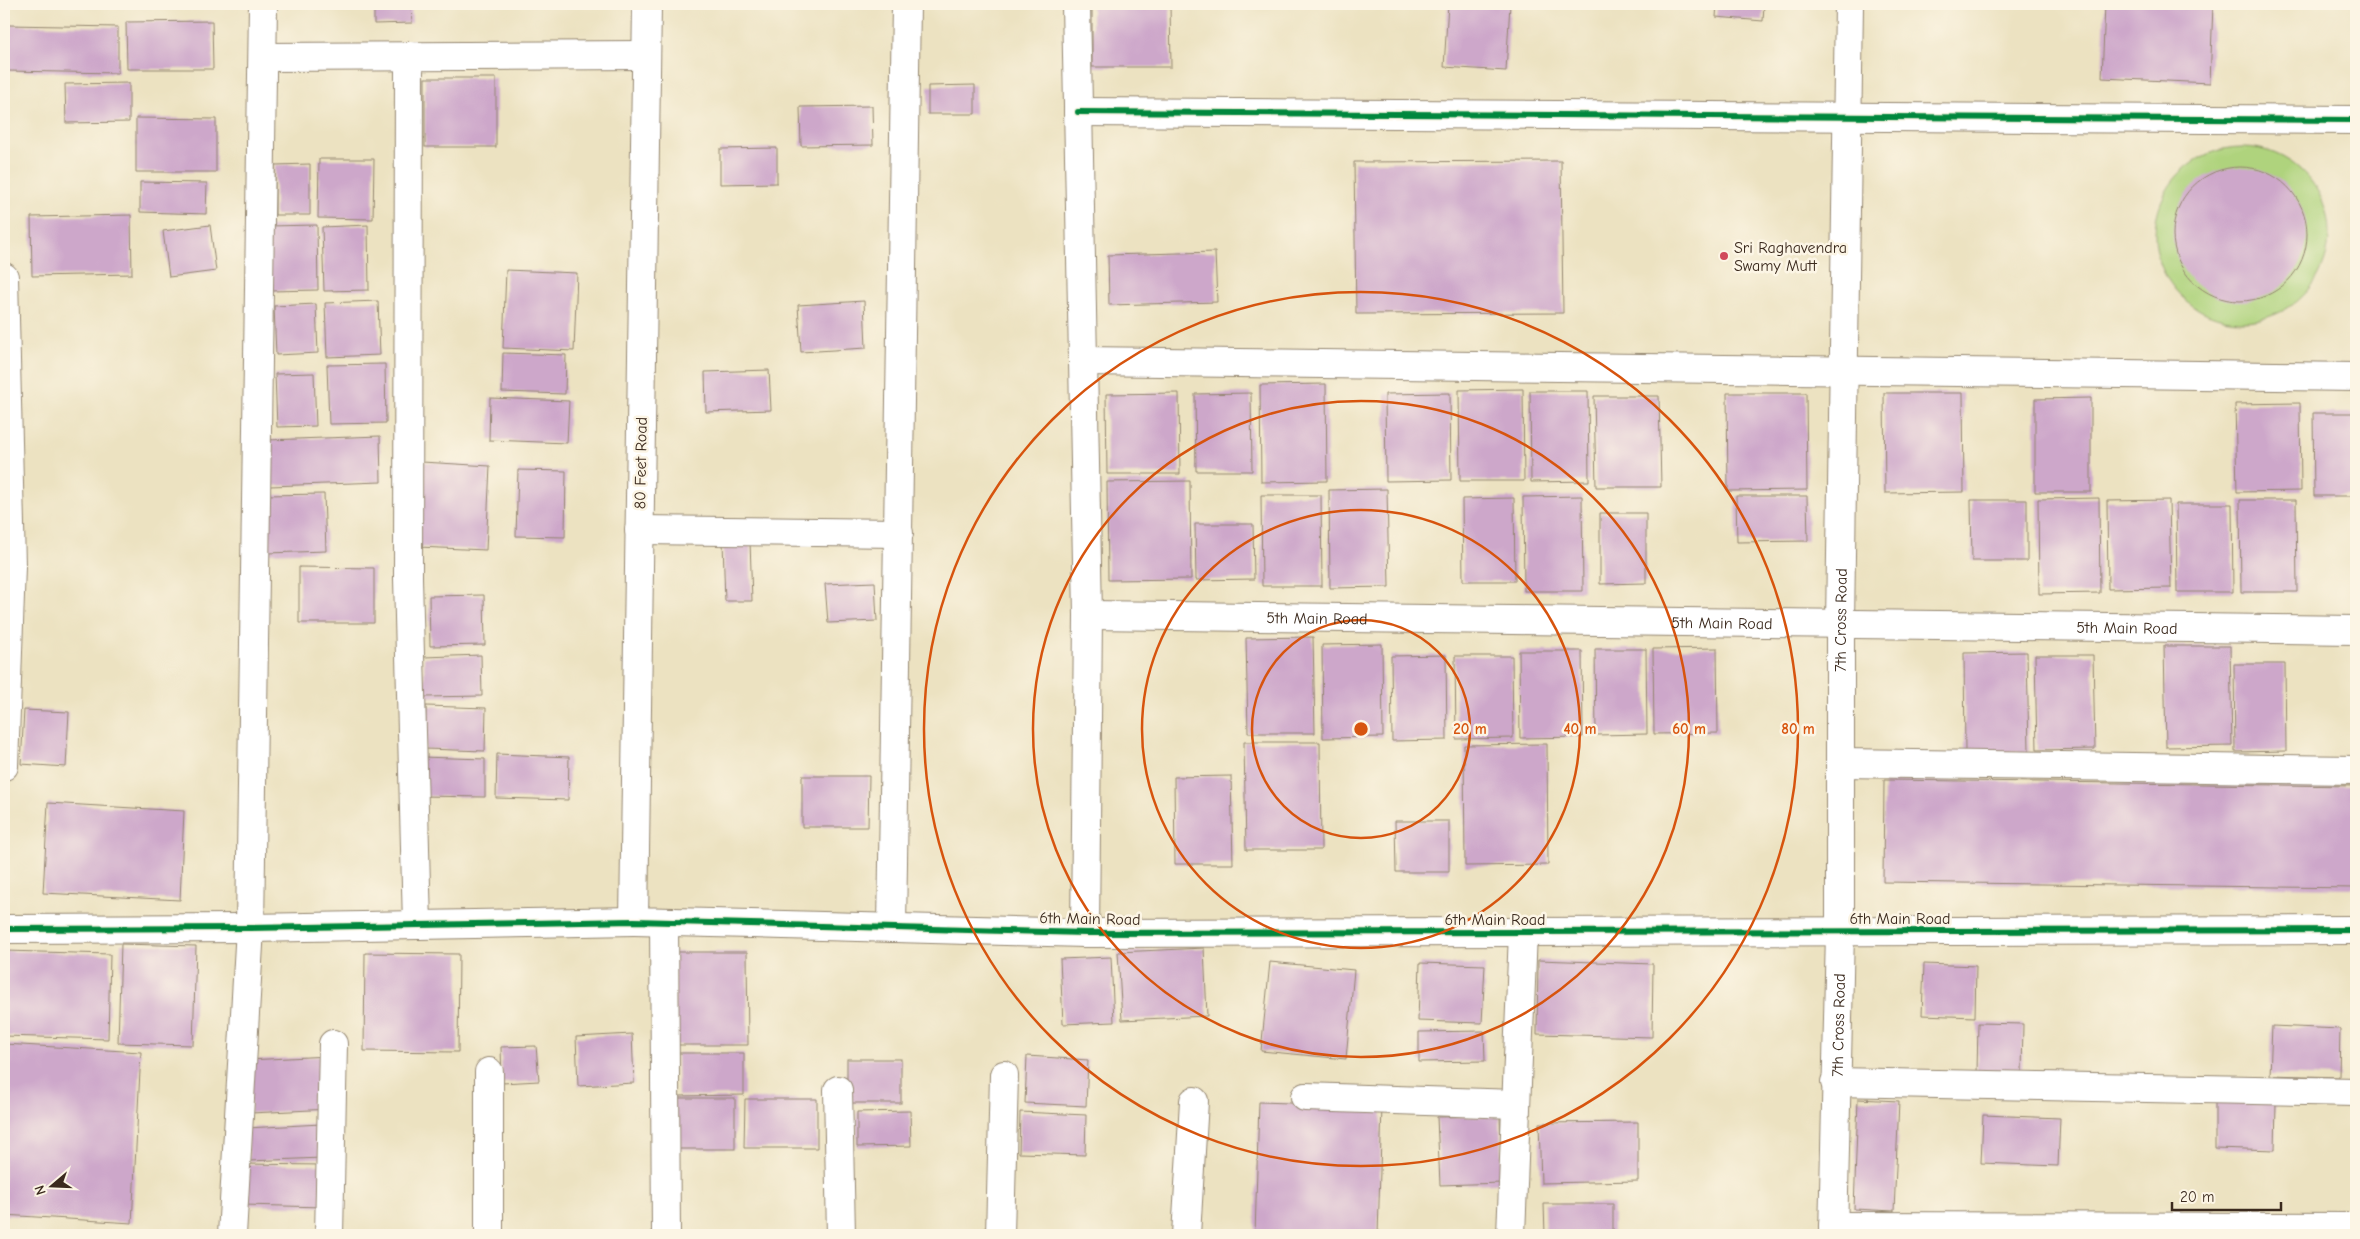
<svg xmlns="http://www.w3.org/2000/svg" width="2360" height="1239" viewBox="0 0 2360 1239" font-family="'Comic Neue',sans-serif">
<style>
.green{fill:#afd37d;stroke:#757e4e}
.building{fill:#cda7ca}
.lines{fill:none;stroke-linecap:round;stroke-linejoin:round}
.minor-casing{stroke:#948670;stroke-width:30}
.tertiary-casing{stroke:#948670;stroke-width:30}
.minor{stroke:#fff;stroke-width:28}
.tertiary{stroke:#fff;stroke-width:28}
.cycleway-casing{stroke:#fcf5e5;stroke-width:9}
.cycleway{stroke:#00873e;stroke-width:6}
.ring{fill:none;stroke:#d7540e;stroke-width:2.5}
.poi-dot{fill:#d1495b;stroke:#fcf5e5;stroke-width:2}
.labels{text-anchor:middle;stroke-width:5;stroke-linejoin:round;paint-order:stroke}
.poi-label{font-size:16px;fill:#3b2a1e;stroke:#fcf5e5;text-anchor:start}
.street-label{font-size:16px;fill:#3b2a1e;stroke:#fcf5e5}
.centre{fill:#d7540e;stroke:#fcf5e5;stroke-width:2.5}
.ring-label{font-size:15px;text-anchor:middle;font-weight:bold;fill:#d7540e;stroke:#fcf5e5;stroke-width:5;stroke-linejoin:round;paint-order:stroke}
</style>
<rect width="100%" height="100%" fill="#fcf5e5"/>
<filter id="ink" filterUnits="userSpaceOnUse"><feTurbulence type="fractalNoise" baseFrequency=".02" numOctaves="2"/><feDisplacementMap in="SourceGraphic" scale="10" xChannelSelector="R" yChannelSelector="G"/><feConvolveMatrix kernelMatrix="1 2 1 2 8 2 1 2 1" color-interpolation-filters="sRGB"/></filter>
<filter id="wash" filterUnits="userSpaceOnUse"><feTurbulence type="fractalNoise" baseFrequency=".0096" numOctaves="4" result="noise"/><feDisplacementMap in="SourceGraphic" scale="20" xChannelSelector="R" yChannelSelector="G"/><feGaussianBlur stdDeviation="1.12" result="paint"/><feColorMatrix in="noise" values="0 0 0 0 0 0 0 0 0 0 0 0 0 0 0 0 0 1.4 0 .05"/><feComposite in="paint" operator="in"/></filter>
<g filter="url(#wash)">
<rect width="100%" height="100%" fill="#ece2c1"/>
<!-- green -->
<circle class="green" cx="2242" cy="234" r="87"/>
<g id="blocks">
<!-- building -->
<g class="building">
<polygon points="374,4 411,4 412,23 374,24"/>
<polygon points="1092,4 1170,4 1171,67 1092,67"/>
<polygon points="1448,4 1510,4 1506,71 1444,67"/>
<polygon points="1717,4 1764,4 1763,21 1716,17"/>
<polygon points="2105,4 2213,4 2210,83 2102,78"/>
<polygon points="212,21 213,69 127,69 126,22"/>
<polygon points="8,25 118,27 118,73 7,71"/>
<rect x="425" y="78" width="71" height="69"/>
<polygon points="129,83 129,122 66,123 65,84"/>
<polygon points="975,85 975,114 928,114 928,86"/>
<polygon points="872,106 873,145 801,146 800,107"/>
<polygon points="136,118 216,119 216,172 136,172"/>
<polygon points="777,148 777,183 720,184 720,149"/>
<polygon points="319,159 374,159 373,219 318,218"/>
<polygon points="1561,161 1563,313 1356,314 1354,162"/>
<polygon points="310,164 310,215 275,215 275,165"/>
<circle cx="2240" cy="234" r="67"/>
<polygon points="140,182 207,183 206,214 140,212"/>
<polygon points="131,215 132,274 32,276 31,217"/>
<polygon points="210,225 216,271 169,277 163,231"/>
<polygon points="317,225 318,290 270,291 268,226"/>
<polygon points="368,225 369,290 324,291 322,227"/>
<polygon points="1215,252 1217,302 1109,305 1108,255"/>
<polygon points="506,270 577,273 574,351 503,348"/>
<polygon points="378,301 380,355 327,357 325,303"/>
<polygon points="864,301 866,348 801,352 798,305"/>
<polygon points="316,304 318,353 276,355 274,306"/>
<polygon points="503,353 566,355 565,394 502,392"/>
<polygon points="385,364 386,423 329,424 327,365"/>
<polygon points="769,370 771,410 706,412 705,372"/>
<polygon points="314,373 316,426 277,427 275,374"/>
<polygon points="1326,384 1327,481 1261,482 1260,385"/>
<polygon points="1523,389 1524,481 1460,481 1459,390"/>
<polygon points="1530,391 1588,391 1589,481 1531,482"/>
<polygon points="1179,393 1180,474 1107,474 1106,394"/>
<polygon points="1251,393 1252,471 1196,471 1195,394"/>
<polygon points="1450,393 1451,480 1386,481 1385,394"/>
<polygon points="1727,393 1806,393 1807,490 1728,491"/>
<polygon points="1884,393 1963,393 1964,492 1885,493"/>
<polygon points="1594,396 1659,396 1661,487 1596,487"/>
<polygon points="490,398 569,401 567,443 489,440"/>
<polygon points="2091,398 2091,492 2035,492 2035,399"/>
<polygon points="2300,403 2301,491 2237,492 2235,404"/>
<polygon points="2313,413 2356,413 2356,496 2314,496"/>
<polygon points="380,436 381,482 270,486 268,440"/>
<polygon points="422,462 490,466 486,550 418,547"/>
<polygon points="518,470 566,471 565,537 516,536"/>
<polygon points="1190,481 1191,579 1108,580 1107,482"/>
<polygon points="1387,489 1389,587 1330,588 1329,490"/>
<polygon points="324,494 326,551 267,553 266,495"/>
<polygon points="1261,495 1321,495 1322,586 1262,586"/>
<polygon points="1582,496 1583,591 1524,591 1523,497"/>
<polygon points="1736,496 1807,496 1808,541 1737,542"/>
<polygon points="1514,498 1515,581 1463,581 1462,499"/>
<polygon points="2099,498 2100,593 2039,594 2038,499"/>
<polygon points="1971,500 2027,500 2027,561 1972,561"/>
<polygon points="2169,500 2171,588 2108,589 2107,501"/>
<polygon points="2240,500 2296,500 2297,592 2241,592"/>
<polygon points="2176,504 2232,504 2233,592 2177,592"/>
<polygon points="1600,513 1646,513 1646,583 1600,584"/>
<polygon points="1195,524 1253,524 1254,579 1196,580"/>
<polygon points="750,541 752,601 725,601 723,542"/>
<polygon points="299,567 374,568 374,623 299,623"/>
<polygon points="875,582 877,621 828,623 825,584"/>
<polygon points="484,595 485,645 430,646 429,596"/>
<polygon points="1313,637 1315,733 1248,733 1246,638"/>
<polygon points="1382,644 1383,737 1323,738 1322,645"/>
<polygon points="2164,646 2230,646 2232,746 2166,747"/>
<polygon points="1717,648 1718,733 1654,734 1653,649"/>
<polygon points="1595,649 1646,649 1647,734 1596,735"/>
<polygon points="1519,651 1582,651 1583,737 1520,738"/>
<polygon points="2027,652 2029,752 1965,753 1964,653"/>
<polygon points="481,655 482,696 425,697 424,657"/>
<polygon points="1446,655 1447,740 1392,741 1391,656"/>
<polygon points="2035,655 2093,655 2095,749 2037,750"/>
<polygon points="1455,656 1512,656 1513,738 1456,739"/>
<polygon points="2234,664 2285,664 2286,751 2235,752"/>
<polygon points="426,706 486,708 485,751 425,749"/>
<polygon points="24,710 69,712 66,767 21,764"/>
<polygon points="1244,742 1320,742 1321,850 1246,850"/>
<polygon points="1547,744 1548,865 1465,866 1464,745"/>
<polygon points="497,754 569,757 568,800 496,798"/>
<polygon points="420,757 485,759 485,797 420,796"/>
<polygon points="802,776 869,776 868,827 802,827"/>
<polygon points="1231,776 1233,864 1175,864 1174,777"/>
<polygon points="1884,780 2356,786 2356,888 1883,882"/>
<polygon points="48,803 184,811 180,900 43,893"/>
<polygon points="1395,821 1449,821 1449,872 1396,872"/>
<polygon points="121,944 196,946 193,1045 118,1043"/>
<polygon points="1204,948 1207,1016 1122,1020 1118,952"/>
<polygon points="6,951 110,954 108,1039 4,1036"/>
<polygon points="674,952 747,952 748,1045 675,1045"/>
<polygon points="365,953 459,954 458,1052 364,1051"/>
<polygon points="1111,957 1114,1022 1063,1024 1060,959"/>
<polygon points="1538,960 1653,964 1652,1037 1537,1034"/>
<polygon points="1270,962 1354,970 1346,1059 1261,1051"/>
<polygon points="1420,963 1485,965 1482,1023 1418,1021"/>
<polygon points="1924,964 1976,966 1975,1017 1922,1015"/>
<polygon points="1978,1023 2023,1024 2022,1073 1977,1072"/>
<polygon points="2272,1026 2340,1029 2339,1077 2270,1075"/>
<polygon points="1484,1031 1485,1061 1419,1062 1419,1032"/>
<polygon points="632,1034 634,1083 578,1086 576,1037"/>
<polygon points="4,1044 141,1052 132,1223 4,1215"/>
<polygon points="536,1046 539,1081 502,1083 501,1047"/>
<polygon points="677,1053 744,1053 744,1095 678,1096"/>
<polygon points="328,1056 330,1109 251,1113 248,1060"/>
<polygon points="1027,1056 1088,1060 1086,1106 1025,1103"/>
<rect x="847" y="1059" width="54" height="44"/>
<rect x="669" y="1098" width="66" height="51"/>
<polygon points="745,1099 817,1099 817,1148 744,1148"/>
<polygon points="1858,1099 1899,1101 1894,1211 1854,1209"/>
<polygon points="1259,1102 1382,1106 1378,1235 1255,1235"/>
<polygon points="2215,1102 2276,1103 2275,1150 2215,1148"/>
<polygon points="910,1111 911,1146 857,1147 857,1112"/>
<polygon points="1020,1112 1086,1115 1085,1155 1019,1153"/>
<polygon points="1983,1115 2060,1118 2058,1166 1981,1163"/>
<polygon points="1500,1116 1502,1183 1440,1185 1437,1117"/>
<polygon points="1638,1122 1638,1181 1541,1183 1539,1123"/>
<polygon points="321,1124 322,1158 249,1161 247,1128"/>
<polygon points="243,1164 324,1165 324,1207 243,1205"/>
<polygon points="1544,1204 1613,1204 1613,1235 1545,1235"/>
</g>
</g>
</g>
<g filter="url(#ink)">
<use href="#blocks" fill-opacity="0" stroke="#948670" stroke-width="1"/>
<g class="lines">
<!-- minor casing -->
<g class="minor-casing">
<g id="minor">
<polyline points="1076,4 1088,615 1085,933"/>
<polyline points="409,56 408,578 417,925"/>
<polyline points="263,57 645,55"/>
<polyline points="1078,112 2356,120"/>
<polyline points="4,277 11,566 4,766"/>
<polyline points="1083,361 2356,377"/>
<polyline points="639,530 899,533"/>
<path id="s1" d="M1088,615L2356,630"/>
<polyline points="1841,763 2356,770"/>
<polyline points="664,922 666,1235"/>
<polyline points="892,928 906,4"/>
<polyline points="4,929 250,928 634,921"/>
<polyline points="1835,1082 2356,1092"/>
<polyline points="838,1090 841,1235"/>
<polyline points="1305,1097 1516,1104"/>
<polyline points="1833,1226 2356,1227"/>
<polyline points="232,1235 250,928 263,4"/>
<polyline points="329,1235 333,1044"/>
<polyline points="489,1235 489,1072"/>
<polyline points="1000,1235 1004,1075"/>
<polyline points="1186,1235 1194,1101"/>
<polyline points="1511,1235 1523,932"/>
<path id="s2" d="M1833,1235L1840,932V624L1849,4"/>
</g>
</g>
<!-- tertiary casing -->
<g class="tertiary-casing">
<polyline id="tertiary" points="647,4 634,921 1085,933 2356,930"/>
</g>
<!-- minor -->
<use href="#minor" class="minor"/>
<!-- tertiary -->
<use href="#tertiary" class="tertiary"/>
<!-- cycleway casing -->
<g class="cycleway-casing">
<g id="cycleway">
<polyline points="1078,112 2356,120"/>
<polyline points="4,929 250,928 634,921 1085,933 2356,930"/>
</g>
</g>
<!-- cycleway -->
<use href="#cycleway" class="cycleway"/>
</g>
</g>
<!-- distance rings -->
<g class="ring">
<circle cx="1361" cy="729" r="109"/>
<circle cx="1361" cy="729" r="219"/>
<circle cx="1361" cy="729" r="328"/>
<circle cx="1361" cy="729" r="437"/>
</g>
<!-- markers -->
<circle class="poi-dot" cx="1724" cy="256" r="5"/>
<g class="labels">
<!-- poi labels -->
<g class="poi-label">
<text x="1734" y="253">Sri Raghavendra<tspan x="1734" dy="18">Swamy Mutt</tspan></text>
</g>
<!-- street labels -->
<g class="street-label">
<text transform="translate(640 463) rotate(-89)" y="6">80 Feet Road</text>
<text dy="6" stroke="none"><textPath href="#s1" startOffset="229">5th Main Road</textPath></text>
<text dy="6" stroke="none"><textPath href="#s2" startOffset="615">7th Cross Road</textPath></text>
<text dy="6" stroke="none"><textPath href="#s1" startOffset="634">5th Main Road</textPath></text>
<text dy="6" stroke="none"><textPath href="#s1" startOffset="1039">5th Main Road</textPath></text>
<text transform="translate(1090 918) rotate(1)" y="6">6th Main Road</text>
<text x="1900" y="924">6th Main Road</text>
<text x="1495" y="925">6th Main Road</text>
<text dy="6" stroke="none"><textPath href="#s2" startOffset="210">7th Cross Road</textPath></text>
</g>
</g>
<circle cx="1361" cy="729" r="8" class="centre"/>
<g class="ring-label">
<text x="1470" y="734">20 m</text>
<text x="1580" y="734">40 m</text>
<text x="1689" y="734">60 m</text>
<text x="1798" y="734">80 m</text>
</g>
<!-- margin -->
<rect width="2360" height="1239" fill="none" stroke="#fcf5e5" stroke-width="20"/>
<!-- north arrow -->
<g transform="translate(52 1186) rotate(251)" stroke="#fcf5e5" stroke-width="4" paint-order="stroke">
<path d="M0-4L9 19L0 12L-9 19Z" fill="#3b2a1e"/>
<text y="-8" font-size="14" font-weight="bold" text-anchor="middle" fill="#3b2a1e">N</text>
</g>
<!-- scale -->
<path d="M2172 1202v8h109v-8" fill="none" stroke="#3b2a1e" stroke-width="2.5"/>
<text x="2180" y="1202" font-size="15" fill="#3b2a1e" stroke="#fcf5e5" stroke-width="4" paint-order="stroke">20 m</text>
</svg>
